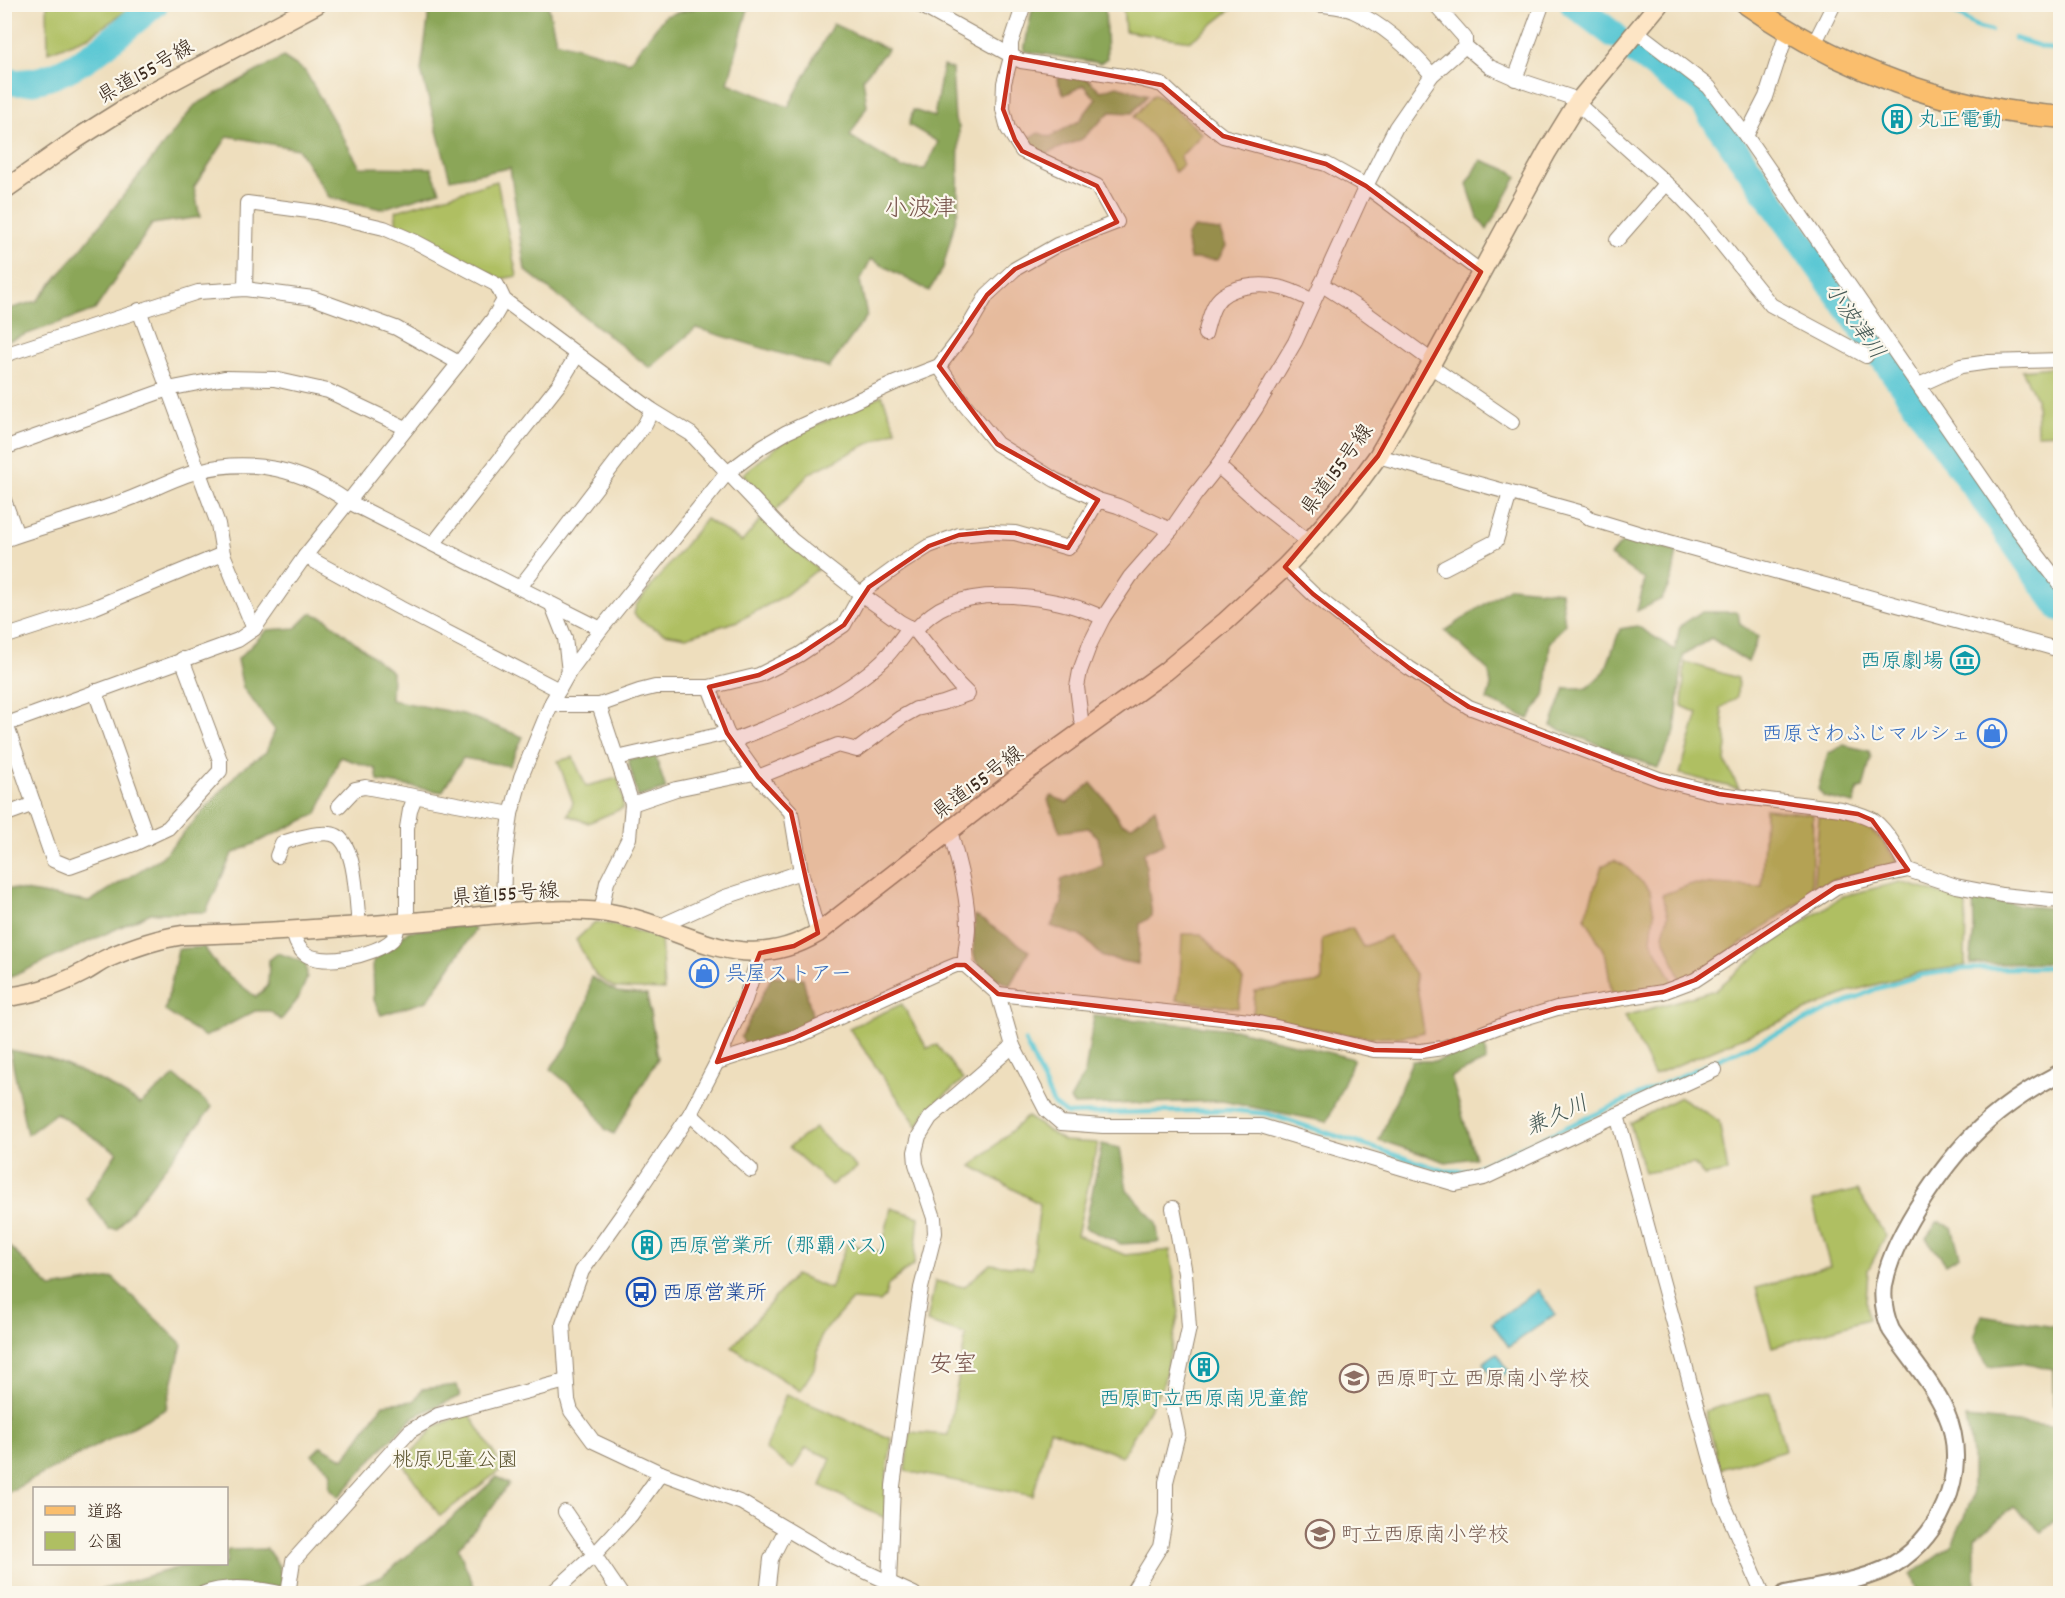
<svg xmlns="http://www.w3.org/2000/svg" width="2065" height="1598" viewBox="0 0 2065 1598" font-family="Dekko,'Klee One',sans-serif">
<style>
.green{fill:#afbf62;stroke:#757440;stroke-width:1.5}
.forest{fill:#8ba658;stroke:#63683b;stroke-width:1.5}
.water{fill:#5cc8d4;stroke:#4c7979;stroke-width:1.5}
.lines{fill:none;stroke-linecap:round;stroke-linejoin:round}
.stream{stroke:#5cc8d4;stroke-width:4.5}
.river{stroke:#5cc8d4;stroke-width:27}
.minor-casing{stroke:#94846e;stroke-width:16}
.tertiary-casing{stroke:#94846e;stroke-width:20}
.secondary-casing{stroke:#94846e;stroke-width:21}
.primary-casing{stroke:#94846e;stroke-width:24}
.minor{stroke:#fff;stroke-width:14}
.tertiary{stroke:#fff;stroke-width:16}
.secondary{stroke:#fde5c5;stroke-width:18}
.primary{stroke:#fabe6d;stroke-width:21}
.marked{fill:#c8321e;fill-opacity:0.2;stroke:#c8321e;stroke-width:4.5;stroke-linejoin:round}
.labels{text-anchor:middle;stroke-width:4.5;stroke-linejoin:round;paint-order:stroke}
.street-label{font-size:21px;fill:#3b2a1e;stroke:#fbf7ec}
.culture-label{font-size:21px;fill:#0d838f;stroke:#fbf7ec;text-anchor:start}
.shop-label{font-size:21px;fill:#366cbe;stroke:#fbf7ec;text-anchor:end}
.transit-label{font-size:21px;fill:#164399;stroke:#fbf7ec;text-anchor:start}
.education-label{font-size:21px;fill:#785e54;stroke:#fbf7ec;text-anchor:start}
.park-label{font-size:21px;fill:#5e5732;stroke:#fbf7ec}
.water-label{font-size:22px;font-style:italic;fill:#455955;stroke:#fbf7ec}
.quarter-label{font-size:24px;fill:#78544c;stroke:#fbf7ec}
</style>
<rect width="100%" height="100%" fill="#fbf7ec"/>
<filter id="ink" filterUnits="userSpaceOnUse"><feTurbulence type="fractalNoise" baseFrequency=".0167" numOctaves="2"/><feDisplacementMap in="SourceGraphic" scale="12" xChannelSelector="R" yChannelSelector="G"/><feConvolveMatrix kernelMatrix="1 2 1 2 8 2 1 2 1" color-interpolation-filters="sRGB"/></filter>
<filter id="wash" filterUnits="userSpaceOnUse"><feTurbulence type="fractalNoise" baseFrequency=".008" numOctaves="4" result="noise"/><feDisplacementMap in="SourceGraphic" scale="24" xChannelSelector="R" yChannelSelector="G"/><feGaussianBlur stdDeviation="1.35" result="paint"/><feColorMatrix in="noise" values="0 0 0 0 0 0 0 0 0 0 0 0 0 0 0 0 0 1.4 0 .05"/><feComposite in="paint" operator="in"/></filter>
<g filter="url(#wash)">
<rect width="100%" height="100%" fill="#eedebd"/>
<!-- green -->
<g class="green">
<polygon points="47,5 47,4 135,5 88,37 48,52"/>
<polygon points="1123,5 1123,4 1237,5 1191,41 1125,31"/>
<polygon points="1154,94 1171,105 1202,134 1180,157 1183,165 1175,172 1154,138 1134,117"/>
<polygon points="497,181 517,276 501,279 396,226 396,211"/>
<polygon points="2060,366 2060,433 2037,434 2036,398 2022,370"/>
<polygon points="882,395 896,430 810,473 775,511 743,474 788,438"/>
<polygon points="706,519 742,542 761,519 818,569 784,596 738,621 686,637 664,633 642,622 634,614 636,605"/>
<polygon points="1685,662 1738,678 1737,697 1721,708 1727,745 1725,761 1739,789 1680,774 1698,713 1682,706"/>
<polygon points="573,757 586,786 618,778 623,799 623,808 588,823 568,815 573,802 558,761"/>
<polygon points="1765,809 1813,814 1811,894 1693,977 1681,980 1663,935 1668,915 1662,895 1692,884 1762,887"/>
<path d="M1819,816C1863,822 1872,823 1897,862L1890,866L1833,880L1813,893Z"/>
<polygon points="1614,860 1625,866 1650,890 1654,914 1651,940 1674,983 1612,996 1606,956 1585,917 1602,866"/>
<polygon points="1900,882 1966,901 1965,966 1921,972 1852,991 1654,1075 1625,1016 1715,990 1777,939 1843,896"/>
<polygon points="595,922 610,924 661,938 664,990 615,988 596,976 576,940"/>
<path d="M1352,928L1363,947L1389,936L1415,974L1424,1032C1369,1048 1307,1026 1253,1014L1255,991L1322,982V939Z"/>
<polygon points="1182,934 1201,934 1243,980 1238,1008 1176,1000 1180,982"/>
<polygon points="902,1004 927,1048 937,1045 963,1080 926,1111 918,1127 849,1028"/>
<polygon points="1680,1097 1719,1121 1728,1172 1704,1176 1694,1164 1644,1173 1630,1123"/>
<polygon points="1027,1117 1064,1141 1098,1143 1077,1235 1125,1255 1170,1250 1179,1312 1163,1385 1122,1456 1050,1430 1033,1496 905,1471 910,1432 948,1435 966,1335 927,1322 935,1281 964,1287 990,1264 1032,1268 1040,1204 972,1166"/>
<polygon points="815,1128 857,1168 831,1185 789,1147"/>
<polygon points="1857,1190 1886,1236 1868,1270 1866,1302 1868,1319 1772,1347 1756,1288 1830,1266 1812,1201"/>
<polygon points="891,1208 919,1217 914,1264 888,1285 885,1297 880,1302 852,1300 821,1335 815,1367 800,1391 732,1347 795,1275 830,1289 847,1243 881,1252"/>
<polygon points="1770,1392 1785,1450 1720,1469 1705,1411"/>
<polygon points="786,1394 892,1439 886,1478 885,1518 821,1486 831,1458 806,1448 793,1469 765,1449"/>
<polygon points="469,1413 503,1468 440,1516 402,1463 436,1426"/>
</g>
<!-- forest -->
<g class="forest">
<polygon points="430,5 548,5 556,41 629,62 665,16 695,8 697,5 749,5 728,83 788,107 833,24 888,49 863,78 867,106 850,136 901,168 925,169 938,142 909,125 913,110 934,117 943,66 952,69 955,120 959,127 958,210 943,268 929,291 871,259 860,281 867,316 829,368 696,328 650,368 525,270 510,168 450,179 421,71"/>
<polygon points="1033,5 1105,5 1107,58 1100,63 1024,51"/>
<polygon points="283,57 305,71 360,167 431,168 440,191 381,209 329,197 298,149 228,136 194,187 200,217 152,224 95,310 5,342 5,310 37,301 85,244 195,105"/>
<polygon points="1063,73 1085,77 1101,91 1117,86 1148,95 1132,113 1110,112 1082,139 1046,154 1030,148 1025,139 1039,133 1050,137 1079,121 1096,99 1084,85 1064,95 1057,80"/>
<polygon points="1481,160 1511,171 1517,177 1487,230 1478,218 1467,184"/>
<polygon points="1194,228 1220,231 1226,246 1218,260 1190,259 1186,236"/>
<polygon points="1627,537 1677,551 1672,579 1662,599 1637,611 1645,580 1610,556"/>
<polygon points="1510,587 1561,592 1565,624 1550,642 1546,692 1529,719 1487,700 1491,686 1489,671 1445,631"/>
<polygon points="1701,612 1738,612 1740,624 1758,637 1748,662 1711,638 1683,656 1675,731 1658,768 1551,726 1565,688 1587,688 1605,671 1620,629 1637,626 1675,650 1680,626"/>
<polygon points="311,613 325,618 392,672 391,700 463,714 523,737 509,766 463,758 442,792 378,781 376,769 340,757 317,814 232,854 206,912 151,913 11,977 5,976 5,884 7,888 89,902 162,857 240,770 266,752 275,730 243,688 237,660 267,630 296,628"/>
<polygon points="1843,745 1869,751 1871,758 1863,788 1858,789 1854,804 1824,797 1818,789 1828,754"/>
<polygon points="655,755 666,789 638,797 628,759"/>
<polygon points="1091,783 1108,803 1121,823 1132,826 1155,808 1165,843 1144,852 1152,916 1140,924 1138,964 1103,957 1083,937 1051,926 1062,903 1061,880 1103,865 1098,837 1088,828 1060,832 1048,800 1052,796 1067,803"/>
<polygon points="1973,894 2017,905 2057,909 2050,963 1970,964 1974,929"/>
<path d="M975,915L1029,951L1010,985C966,966 973,959 975,915Z"/>
<polygon points="470,925 475,930 427,1001 381,1015 374,1000 373,961 409,931"/>
<polygon points="204,947 219,968 256,997 268,986 269,960 278,953 306,963 307,978 298,999 281,1020 270,1011 255,1011 205,1037 165,1011 178,949"/>
<polygon points="772,976 803,978 814,1023 746,1046 741,1037"/>
<polygon points="591,977 617,992 647,995 658,1058 614,1134 605,1129 587,1099 550,1069 567,1047 587,1002"/>
<polygon points="1094,1016 1234,1029 1354,1059 1327,1122 1222,1101 1074,1105 1070,1100 1085,1073"/>
<polygon points="1485,1043 1486,1061 1451,1077 1475,1158 1446,1162 1379,1140 1412,1061 1437,1061"/>
<polygon points="10,1050 49,1058 106,1083 140,1104 175,1076 212,1107 117,1229 109,1229 87,1199 117,1152 56,1113 27,1135"/>
<polygon points="1102,1144 1120,1148 1127,1190 1156,1222 1159,1242 1121,1244 1085,1228"/>
<polygon points="1938,1222 1952,1227 1960,1256 1946,1264 1926,1238"/>
<polygon points="5,1247 10,1247 51,1288 113,1278 182,1344 166,1409 5,1494"/>
<polygon points="1982,1315 2060,1328 2060,1406 2053,1405 2053,1369 2027,1363 1988,1367 1974,1337"/>
<polygon points="457,1385 460,1396 415,1416 381,1449 339,1497 329,1487 332,1472 312,1455 321,1446 344,1459 383,1404 414,1401 422,1389"/>
<polygon points="1966,1418 2060,1427 2060,1517 2042,1532 2014,1507 1975,1538 1975,1593 1918,1593 1911,1575 1952,1545 1972,1498 1972,1454"/>
<polygon points="497,1477 509,1484 486,1515 458,1548 476,1591 473,1593 346,1593 348,1589 381,1577 440,1529"/>
<polygon points="267,1549 279,1566 287,1593 86,1594 190,1564 226,1564 227,1551 229,1550"/>
</g>
<!-- water -->
<g class="water">
<polygon points="1538,1290 1555,1314 1509,1347 1492,1323"/>
<polygon points="1497,1353 1509,1371 1495,1381 1483,1363"/>
</g>
<g class="lines">
<!-- stream -->
<g class="stream">
<polyline points="1941,4 1979,28 1991,31"/>
<polyline points="2014,38 2060,52"/>
<polyline points="1025,1041 1054,1105 1067,1114 1231,1110 1268,1114 1445,1171 1468,1171 1876,989 1922,975 1965,969 2060,967"/>
</g>
<!-- river -->
<g class="river">
<polyline points="1573,4 1614,35"/>
<polyline points="1633,50 1702,102 2060,608"/>
<path d="M4,81C61,92 114,37 155,4"/>
</g>
</g>
</g>
<g filter="url(#ink)">
<g class="lines">
<!-- minor casing -->
<g class="minor-casing">
<g id="minor">
<polyline points="918,4 1021,61 1130,77 1162,85 1187,108 1223,136 1326,164 1366,186 1481,272"/>
<path d="M1316,4C1328,6 1343,6 1353,11C1384,25 1411,50 1432,75"/>
<polyline points="1435,4 1465,38 1465,46"/>
<polyline points="1636,31 1709,87 1746,136 2016,527 2060,584"/>
<polyline points="1813,46 1834,4"/>
<polyline points="1515,79 1541,8"/>
<polyline points="1746,136 1766,97 1787,32"/>
<polyline points="1617,240 1666,184"/>
<polyline points="1321,284 1366,313 1432,361"/>
<polyline points="245,289 247,203 316,212 384,228 416,242 497,285 504,300 652,410 691,434 792,540 861,594 900,622 915,630 958,684 968,694 943,703 916,709 900,718 857,750 838,745 758,777"/>
<polyline points="139,310 218,524 223,554 254,629"/>
<path d="M1205,334C1208,324 1210,312 1216,303C1227,286 1259,283 1277,287C1290,289 1301,295 1313,301"/>
<polyline points="4,355 198,292 245,289 313,298 396,328 459,363"/>
<polyline points="939,366 965,405 997,444 1055,480 1098,500"/>
<polyline points="1430,366 1512,422"/>
<polyline points="1919,385 1961,366 1989,362 2060,360"/>
<polyline points="4,448 168,389 224,378 274,379 328,391 406,428"/>
<polyline points="1378,456 1583,513 1591,519 1644,535 2060,650"/>
<polyline points="1218,466 1264,507 1309,542"/>
<polyline points="4,500 17,535"/>
<path d="M4,540C42,526 81,517 118,503C146,494 172,478 199,471C252,457 303,470 347,501L601,629"/>
<polyline points="434,543 560,383 577,355"/>
<polyline points="305,556 400,608 559,690"/>
<path d="M1285,567L1313,594L1376,644L1409,668L1469,707L1659,779L1719,794L1841,809C1851,812 1864,814 1873,820C1888,831 1900,854 1908,870"/>
<polyline points="1444,568 1496,541 1510,493"/>
<polyline points="520,587 645,424 652,410"/>
<polyline points="552,605 565,638 569,672"/>
<path d="M915,630C924,620 935,610 948,605C990,587 1063,598 1103,618"/>
<polyline points="4,637 93,608 223,554"/>
<polyline points="709,687 759,675 799,655 844,625 861,594 869,587 902,563 929,546 959,535 990,532 1015,533 1068,548 1076,538 1098,500 1118,506 1171,530"/>
<polyline points="95,691 147,838"/>
<polyline points="552,702 561,705 599,705 639,691 655,687 709,687 727,733 758,777 791,812 801,872 818,933"/>
<polyline points="599,705 632,804 629,838 607,882 601,912"/>
<polyline points="4,718 53,860 70,867 134,844 168,828 220,771 220,760 182,659"/>
<polyline points="4,725 219,647 238,640 254,629 305,556 459,363 493,319 504,300"/>
<polyline points="1085,729 1081,719 1077,687 1080,671 1090,644 1103,618 1130,577 1171,530 1195,495 1218,466 1256,408 1295,342 1366,186 1396,127 1432,75 1465,46 1490,67 1522,81 1570,97 1677,193 1702,219 1771,305 1866,356"/>
<path d="M732,741C785,721 842,699 883,660C893,650 901,638 910,627"/>
<polyline points="617,758 727,733"/>
<polyline points="632,804 676,789 754,773"/>
<polyline points="339,806 355,789 365,787 511,814"/>
<polyline points="4,815 34,804"/>
<path d="M950,830C958,862 968,894 968,927C968,940 964,952 965,965L998,994L1013,1046L1046,1110L1061,1123L1103,1126H1261L1456,1184L1484,1178L1617,1115L1722,1500L1763,1594"/>
<path d="M277,856L282,843C294,839 325,829 337,836C357,849 356,903 359,925"/>
<polyline points="503,913 504,868 511,814 521,777 552,702 569,672 601,629 727,473 763,446 787,432 895,383 939,366 966,331 987,295 1015,269 1057,245 1117,222 1097,186 1022,151 1008,129 1003,109 1004,83 1011,57 1011,43 1024,4"/>
<polyline points="407,922 407,828 410,810 415,797"/>
<path d="M293,929C294,937 296,945 302,951C318,969 376,955 392,940C397,935 397,930 397,923"/>
<polyline points="662,929 667,923 725,897 801,872"/>
<polyline points="760,953 745,1000 717,1062 690,1114 624,1212 582,1271 563,1324 568,1400 571,1411 593,1441 661,1473 742,1503 834,1557 914,1594"/>
<polyline points="998,994 1250,1021 1374,1050 1421,1051 1443,1048 1511,1022 1557,1008 1663,992 1695,980 1836,887 1872,878 1908,870 1956,886 2002,895 2060,901"/>
<polyline points="717,1062 794,1038 946,969 956,965 965,965"/>
<polyline points="690,1114 751,1170"/>
<polyline points="1617,1115 1715,1070"/>
<polyline points="565,1512 621,1594"/>
<polyline points="889,1583 893,1486 911,1353 921,1288 935,1233 934,1218 916,1164 915,1152 919,1136 930,1118 1013,1046"/>
<path d="M202,1594C227,1584 258,1588 284,1594"/>
<polyline points="288,1594 293,1561 410,1431 438,1415 566,1381"/>
<polyline points="551,1594 594,1555 631,1515 661,1473"/>
<polyline points="767,1594 771,1559 786,1529"/>
<polyline points="1131,1594 1160,1547 1166,1514 1166,1482 1178,1434 1172,1406 1189,1328 1185,1273 1173,1208"/>
</g>
</g>
<!-- tertiary casing -->
<g class="tertiary-casing">
<path id="tertiary" d="M1785,1594C1817,1587 1853,1583 1883,1570C1939,1545 1972,1471 1946,1413C1933,1383 1909,1357 1891,1330C1885,1316 1882,1300 1884,1285C1893,1233 1949,1155 1988,1121C2010,1102 2035,1086 2060,1073"/>
</g>
<!-- secondary casing -->
<g class="secondary-casing">
<g id="secondary">
<polyline points="4,190 78,138 148,94 317,4"/>
<path d="M4,997C33,995 59,985 84,972C92,968 99,962 108,958C133,947 156,939 183,935C268,933 353,927 437,920C491,916 547,906 601,912C682,921 735,982 818,933L1020,776L1166,671L1226,621L1285,567L1309,542L1345,501L1378,456L1430,366L1547,152L1577,103L1659,4"/>
</g>
</g>
<!-- primary casing -->
<g class="primary-casing">
<path id="primary" d="M1747,4C1838,68 1949,110 2060,117"/>
</g>
<!-- minor -->
<use href="#minor" class="minor"/>
<!-- tertiary -->
<use href="#tertiary" class="tertiary"/>
<!-- secondary -->
<use href="#secondary" class="secondary"/>
<!-- primary -->
<use href="#primary" class="primary"/>
</g>
</g>
<!-- marked area -->
<path class="marked" d="M1011,57L1162,85L1223,136L1326,164L1366,186L1481,272L1378,456L1285,567L1313,594L1409,668L1469,707L1659,779L1719,794L1858,814L1872,820L1908,870L1836,887L1695,980L1663,992L1557,1008L1421,1051L1374,1050L1281,1028L998,994L965,965H956L794,1038L717,1062L760,953L794,946L818,933L791,812L758,777L727,733L709,687L759,675L799,655L844,625L869,587L929,546L959,535L990,532L1015,533L1068,548L1098,500L997,444L939,366L987,295L1015,269L1117,222L1097,186L1022,151L1015,140L1003,109Z"/>
<!-- icons -->
<defs>
<g id="building-ring" transform="scale(1.5)"><circle r="9.5" fill="#fbf7ec" stroke="#0f9aa8" stroke-width="1.5"/><path d="M-4-6H4V6H1V3H-1V6H-4ZM-2.5-4.3h1.7v1.8h-1.7ZM.8-4.3h1.7v1.8H.8ZM-2.5-1h1.7V.8h-1.7ZM.8-1h1.7V.8H.8Z" fill="#0f9aa8"/></g>
<g id="museum-ring" transform="scale(1.5)"><circle r="9.5" fill="#fbf7ec" stroke="#0f9aa8" stroke-width="1.5"/><path d="M0-6L6-3V-2H-6V-3ZM-5-1h2V3h-2ZM-1-1h2V3h-2ZM3-1h2V3H3ZM-6 4H6V6H-6Z" fill="#0f9aa8"/></g>
<g id="shop-ring" transform="scale(1.5)"><circle r="9.5" fill="#fbf7ec" stroke="#3f7fe0" stroke-width="1.5"/><path d="M-5-2.5h2.3a2.7 3.5 0 0 1 5.4 0H5L5.5 6h-11ZM-1.5-2.5h3a1.5 2.3 0 0 0-3 0Z" fill="#3f7fe0"/></g>
<g id="bus-ring" transform="scale(1.5)"><circle r="9.5" fill="#fbf7ec" stroke="#1a4fb4" stroke-width="1.5"/><path d="M-5-6H5V4H4V6H2V4H-2V6H-4V4H-5ZM-3.5-4V0h7V-4ZM-3.5 1.2v1.5H-2V1.2ZM2 1.2v1.5H3.5V1.2Z" fill="#1a4fb4"/></g>
<g id="school-ring" transform="scale(1.5)"><circle r="9.5" fill="#fbf7ec" stroke="#8d6e63" stroke-width="1.5"/><path d="M0-5L7-2L0 1L-7-2ZM-4 1L0 2.5L4 1V4Q0 6-4 4Z" fill="#8d6e63"/></g>
</defs>
<g fill-rule="evenodd">
<use href="#building-ring" x="1897" y="119"/>
<use href="#museum-ring" x="1965" y="660"/>
<use href="#shop-ring" x="1992" y="733"/>
<use href="#shop-ring" x="704" y="973"/>
<use href="#building-ring" x="647" y="1245"/>
<use href="#bus-ring" x="641" y="1292"/>
<use href="#building-ring" x="1204" y="1367"/>
<use href="#school-ring" x="1354" y="1378"/>
<use href="#school-ring" x="1320" y="1534"/>
</g>
<g class="labels">
<!-- street labels -->
<g class="street-label">
<text transform="translate(145 71) rotate(-30)" y="7">県道155号線</text>
<text transform="translate(1336 469) rotate(-54)" y="7">県道155号線</text>
<text transform="translate(977 782) rotate(-37)" y="7">県道155号線</text>
<text transform="translate(505 893) rotate(-4)" y="7">県道155号線</text>
</g>
<!-- culture labels -->
<g class="culture-label">
<text x="1918" y="126">丸正電動</text>
<text x="1944" y="667" text-anchor="end">西原劇場</text>
<text x="668" y="1252">西原営業所（那覇バス）</text>
<text x="1204" y="1405" text-anchor="middle">西原町立西原南児童館</text>
</g>
<!-- shop labels -->
<g class="shop-label">
<text x="1971" y="740">西原さわふじマルシェ</text>
<text x="725" y="980" text-anchor="start">呉屋ストアー</text>
</g>
<!-- transit labels -->
<g class="transit-label">
<text x="662" y="1299">西原営業所</text>
</g>
<!-- education labels -->
<g class="education-label">
<text x="1375" y="1385">西原町立 西原南小学校</text>
<text x="1341" y="1541">町立西原南小学校</text>
</g>
<!-- park labels -->
<g class="park-label">
<text x="455" y="1466">桃原児童公園</text>
</g>
<!-- water labels -->
<g class="water-label">
<text transform="translate(1856 320) rotate(55)" y="8">小波津川</text>
<text transform="translate(1556 1114) rotate(-24)" y="8">兼久川</text>
</g>
<!-- quarter labels -->
<g class="quarter-label">
<text x="920" y="215">小波津</text>
<text x="953" y="1371">安室</text>
</g>
</g>
<!-- margin -->
<rect width="2065" height="1598" fill="none" stroke="#fbf7ec" stroke-width="24"/>
<!-- legend -->
<rect x="33" y="1487" width="195" height="78" fill="#fbf7ec" stroke="#aea59a" stroke-width="1.5"/>
<rect x="45" y="1506" width="30" height="9" fill="#fabe6d" stroke="#aea59a" stroke-width="1.5"/>
<text x="87" y="1517" font-size="18" fill="#3b2a1e">道路</text>
<rect x="45" y="1532" width="30" height="18" fill="#afbf62" stroke="#aea59a" stroke-width="1.5"/>
<text x="87" y="1547" font-size="18" fill="#3b2a1e">公園</text>
</svg>
